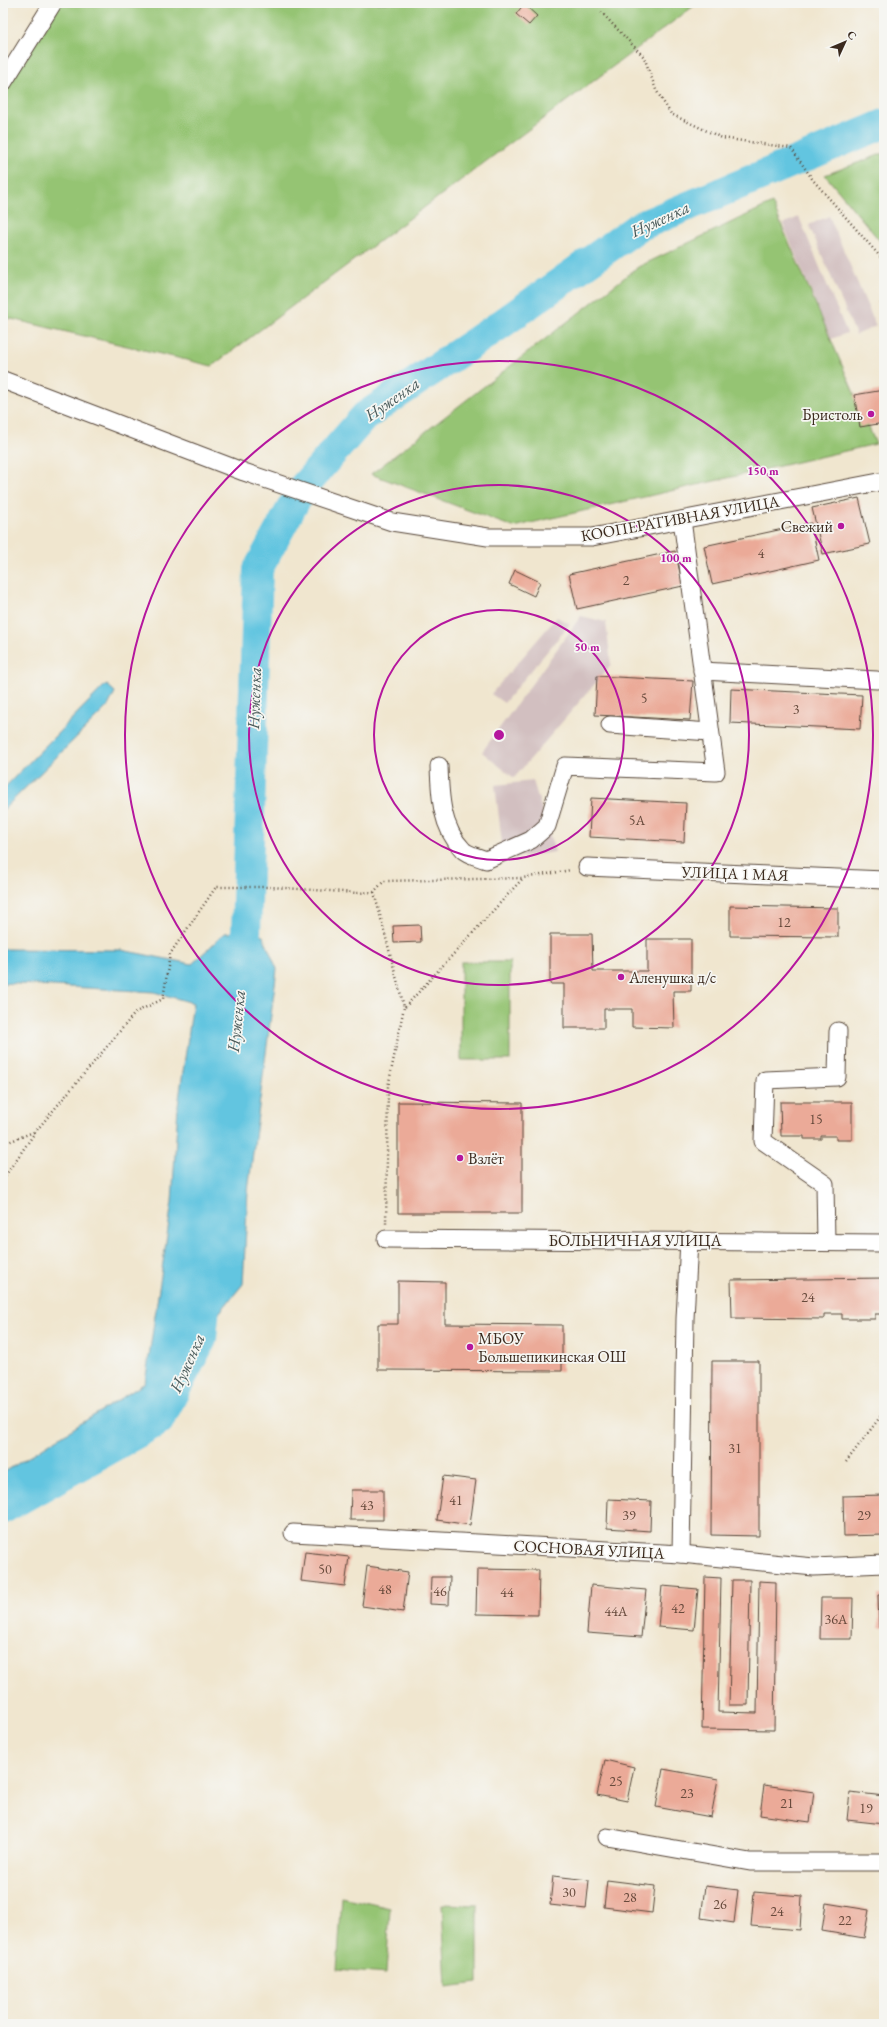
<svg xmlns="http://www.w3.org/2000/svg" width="887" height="2027" viewBox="0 0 887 2027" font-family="'EB Garamond',serif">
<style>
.industrial{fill:#d2bfc0}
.green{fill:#95c473;stroke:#687748}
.water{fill:#62c5e0;stroke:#4e787f}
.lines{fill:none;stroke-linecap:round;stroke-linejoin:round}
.river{stroke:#62c5e0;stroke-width:30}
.building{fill:#ebaa98}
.minor-casing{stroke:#564639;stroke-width:19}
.path{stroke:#564639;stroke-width:2.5;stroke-dasharray:1 3;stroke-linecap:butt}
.minor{stroke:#fff;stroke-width:17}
.ring{fill:none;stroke:#b5179e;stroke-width:2}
.poi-dot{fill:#b5179e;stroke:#f6f6f2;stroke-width:1.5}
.labels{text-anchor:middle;stroke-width:3.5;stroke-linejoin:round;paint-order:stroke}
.number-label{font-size:14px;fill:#674a3c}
.poi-label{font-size:16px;fill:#3b2a1e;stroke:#f6f6f2;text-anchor:start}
.street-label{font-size:16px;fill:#3b2a1e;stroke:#f6f6f2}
.water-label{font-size:17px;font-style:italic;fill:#475858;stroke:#f6f6f2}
.centre{fill:#b5179e;stroke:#f6f6f2;stroke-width:2}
.ring-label{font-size:12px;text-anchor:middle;font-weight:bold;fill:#b5179e;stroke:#f6f6f2;stroke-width:3.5;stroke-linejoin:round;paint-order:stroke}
</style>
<rect width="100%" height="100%" fill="#f6f6f2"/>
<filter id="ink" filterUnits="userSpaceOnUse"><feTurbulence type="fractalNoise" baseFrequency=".025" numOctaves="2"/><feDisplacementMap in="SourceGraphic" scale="8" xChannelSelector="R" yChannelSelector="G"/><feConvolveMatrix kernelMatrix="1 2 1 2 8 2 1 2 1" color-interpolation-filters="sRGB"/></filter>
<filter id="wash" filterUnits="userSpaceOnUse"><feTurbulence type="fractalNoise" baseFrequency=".012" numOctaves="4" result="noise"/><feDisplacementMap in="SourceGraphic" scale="16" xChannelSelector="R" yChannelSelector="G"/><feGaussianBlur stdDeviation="0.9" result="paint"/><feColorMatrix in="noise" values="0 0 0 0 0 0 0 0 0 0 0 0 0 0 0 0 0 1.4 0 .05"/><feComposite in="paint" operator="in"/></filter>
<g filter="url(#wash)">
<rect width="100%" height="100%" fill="#f0e6cf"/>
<!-- industrial -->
<g class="industrial">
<polygon points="829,216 876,326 856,335 809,225"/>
<polygon points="799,217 847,333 831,339 783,224"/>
<polygon points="581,616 606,622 611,665 514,778 482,752"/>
<polygon points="557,617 570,624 504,703 491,694"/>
<polygon points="533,781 555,852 504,859 495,785"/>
</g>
<!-- green -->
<g class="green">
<polygon points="61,3 698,3 212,366 3,317 3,95"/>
<polygon points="884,153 884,246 825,175"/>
<polygon points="772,203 876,444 513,527 371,474 638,267"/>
<rect x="461" y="962" width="49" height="98"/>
<polygon points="342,1897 390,1908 386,1974 337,1970"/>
<polygon points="442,1904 478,1905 478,1983 446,1987"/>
</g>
<!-- water -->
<g class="water">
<polygon points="106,684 115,692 108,706 3,810 3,789"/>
<polygon points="225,933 246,933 263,936 277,969 248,1191 243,1284 187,1352 155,1414 3,1513 3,1473 145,1383 172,1202 178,1106 193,1003 154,992 3,983 3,949 121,950 192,964"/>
</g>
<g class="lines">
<!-- river -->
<g class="river">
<polyline points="241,974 246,933 258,569 303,487 365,416 500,325 638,227 884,124"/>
<polyline points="3,1509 159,1421 202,1339 206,1294"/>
</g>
</g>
<g id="blocks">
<!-- building -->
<g class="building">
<polygon points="524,4 537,16 529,25 516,14"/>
<polygon points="884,390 884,423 860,427 854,395"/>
<polygon points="859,498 870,544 823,554 812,508"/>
<polygon points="811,523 819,560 712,584 704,546"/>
<polygon points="675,551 683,586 577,609 569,574"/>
<polygon points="515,570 540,582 534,596 509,584"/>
<polygon points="597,676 693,681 690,720 595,715"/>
<polygon points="731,689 862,695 860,729 730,723"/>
<polygon points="591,798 686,803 684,842 589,837"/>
<polygon points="730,906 838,908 838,937 730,936"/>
<polygon points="420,925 421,942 394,943 393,926"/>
<polygon points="550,934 592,934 593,971 647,971 647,939 691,939 691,991 673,991 674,1028 632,1027 632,1009 604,1009 604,1028 564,1028 564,984 550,984"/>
<polygon points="398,1102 522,1103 522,1213 398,1213"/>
<polygon points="780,1102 852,1102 852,1140 836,1140 836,1136 821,1136 821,1139 804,1139 804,1136 781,1136"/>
<polygon points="884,1278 884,1314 875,1314 875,1319 842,1319 842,1314 824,1314 824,1319 732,1318 731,1280"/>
<polygon points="398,1281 445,1282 445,1324 562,1325 562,1371 378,1370 378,1324 398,1324"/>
<polygon points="712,1361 759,1361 759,1536 711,1535"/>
<polygon points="443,1476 476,1480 470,1525 437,1520"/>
<polygon points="351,1490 383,1490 383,1520 350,1520"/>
<polygon points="884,1495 884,1535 844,1536 843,1496"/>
<polygon points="608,1499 651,1501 650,1531 607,1528"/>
<polygon points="305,1552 349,1557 345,1586 301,1581"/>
<polygon points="367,1566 408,1572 403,1612 362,1606"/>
<polygon points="477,1569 539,1570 538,1615 476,1614"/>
<polygon points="431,1577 450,1577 449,1605 430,1604"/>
<polygon points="705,1577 721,1578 718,1712 757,1713 759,1581 776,1582 774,1730 702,1729"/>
<polygon points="732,1580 750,1580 748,1705 729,1705"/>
<polygon points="591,1585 646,1590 641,1637 587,1633"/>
<polygon points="662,1586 698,1589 694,1630 658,1627"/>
<polygon points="878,1595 884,1595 884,1628 879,1628"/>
<polygon points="821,1598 853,1598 852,1639 820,1639"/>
<polygon points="605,1760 634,1767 627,1801 597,1795"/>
<polygon points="663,1769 718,1779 711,1817 656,1807"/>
<polygon points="764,1785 814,1792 810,1822 760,1815"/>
<polygon points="850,1792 884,1796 884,1824 847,1820"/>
<polygon points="553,1876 589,1880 586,1909 550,1905"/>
<polygon points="607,1880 655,1886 652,1913 604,1907"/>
<polygon points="705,1886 738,1890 734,1923 701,1918"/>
<polygon points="754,1892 802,1896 800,1930 751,1926"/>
<polygon points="826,1903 869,1910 864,1938 822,1931"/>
</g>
</g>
</g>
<g filter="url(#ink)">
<use href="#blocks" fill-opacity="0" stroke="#564639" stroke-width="1"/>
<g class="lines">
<!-- minor casing -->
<g class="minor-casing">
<g id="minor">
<polyline points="3,83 53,3"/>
<polyline points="3,380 244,472 392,522 488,537 592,537 884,481"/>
<polyline points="702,671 877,680"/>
<polyline points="610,725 710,732"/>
<path d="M439,766C440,796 441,827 463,850C468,855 479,857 486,860L531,840L547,826L565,766L716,772L682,520"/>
<polyline points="587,867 884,880"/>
<polyline points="386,1239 884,1243"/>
<polyline points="826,1242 825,1184 763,1141 765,1080 837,1077 838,1031"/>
<polyline points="293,1533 681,1554 814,1567 884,1564"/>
<polyline points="681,1554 685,1319 689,1240"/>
<polyline points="607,1837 750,1862 884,1862"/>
</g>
</g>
<!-- path -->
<g class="path">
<polyline points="601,12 644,57 656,90 671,114 722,138 791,148 813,180 884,261"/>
<polyline points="884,271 881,304 884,309"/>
<polyline points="374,892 404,1007 388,1087 386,1224"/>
<polyline points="405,1007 523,878"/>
<polyline points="3,1142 6,1143 36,1131"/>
<polyline points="3,1179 36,1131 136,1012 163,999 170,954 216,887 270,887 358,893 374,892 384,881 523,878 571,870"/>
<polyline points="846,1462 884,1412"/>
</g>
<!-- minor -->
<use href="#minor" class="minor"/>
</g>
</g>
<!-- distance rings -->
<g class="ring">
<circle cx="499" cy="735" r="125"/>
<circle cx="499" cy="735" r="250"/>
<circle cx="499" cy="735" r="374"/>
</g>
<!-- markers -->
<g class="poi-dot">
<circle cx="871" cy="414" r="4"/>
<circle cx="841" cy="526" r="4"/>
<circle cx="621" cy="977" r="4"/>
<circle cx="460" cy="1158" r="4"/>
<circle cx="470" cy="1347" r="4"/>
</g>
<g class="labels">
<!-- number labels -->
<g class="number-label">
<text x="761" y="558">4</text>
<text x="626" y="585">2</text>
<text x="644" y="703">5</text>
<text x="796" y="714">3</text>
<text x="637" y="825">5А</text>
<text x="784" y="927">12</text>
<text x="816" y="1124">15</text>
<text x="808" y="1302">24</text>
<text x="735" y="1453">31</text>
<text x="456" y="1505">41</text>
<text x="367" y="1510">43</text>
<text x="629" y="1520">39</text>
<text x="864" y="1520">29</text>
<text x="325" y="1574">50</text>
<text x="385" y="1594">48</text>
<text x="440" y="1596">46</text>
<text x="507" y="1597">44</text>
<text x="678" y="1613">42</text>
<text x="616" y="1616">44А</text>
<text x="836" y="1624">36А</text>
<text x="616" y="1786">25</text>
<text x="687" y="1798">23</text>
<text x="787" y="1808">21</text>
<text x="866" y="1813">19</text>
<text x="569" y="1897">30</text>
<text x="630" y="1902">28</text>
<text x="720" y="1909">26</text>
<text x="777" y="1916">24</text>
<text x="845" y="1925">22</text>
</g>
<!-- poi labels -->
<g class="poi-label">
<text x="863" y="420" text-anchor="end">Бристоль</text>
<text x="833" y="532" text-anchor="end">Свежий</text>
<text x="629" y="983">Аленушка д/с</text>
<text x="468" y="1164">Взлёт</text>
<text x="478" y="1344">МБОУ<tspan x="478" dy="18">Большепикинская ОШ</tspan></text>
</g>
<!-- street labels -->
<g class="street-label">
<text transform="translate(680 518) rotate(-10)" y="6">КООПЕРАТИВНАЯ УЛИЦА</text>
<text transform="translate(735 873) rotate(2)" y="6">УЛИЦА 1 МАЯ</text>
<text x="635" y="1246">БОЛЬНИЧНАЯ УЛИЦА</text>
<text transform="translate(589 1549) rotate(3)" y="6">СОСНОВАЯ УЛИЦА</text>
</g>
<!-- water labels -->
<g class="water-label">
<text transform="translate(660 219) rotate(-25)" y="6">Нуженка</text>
<text transform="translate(392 399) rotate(-35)" y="6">Нуженка</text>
<text transform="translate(254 698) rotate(-88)" y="6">Нуженка</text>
<text transform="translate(236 1021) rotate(-84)" y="6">Нуженка</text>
<text transform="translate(187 1363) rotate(-66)" y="6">Нуженка</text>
</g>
</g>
<circle cx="499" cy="735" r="6" class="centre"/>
<g class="ring-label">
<text x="763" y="475">150 m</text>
<text x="676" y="562">100 m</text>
<text x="587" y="651">50 m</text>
</g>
<!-- margin -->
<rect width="887" height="2027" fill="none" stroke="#f6f6f2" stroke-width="16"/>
<!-- north arrow -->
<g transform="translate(845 42) rotate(46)" stroke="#f6f6f2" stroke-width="3" paint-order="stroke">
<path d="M0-3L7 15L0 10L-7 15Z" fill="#3b2a1e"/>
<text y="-6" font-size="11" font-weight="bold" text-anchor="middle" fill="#3b2a1e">С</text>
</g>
</svg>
